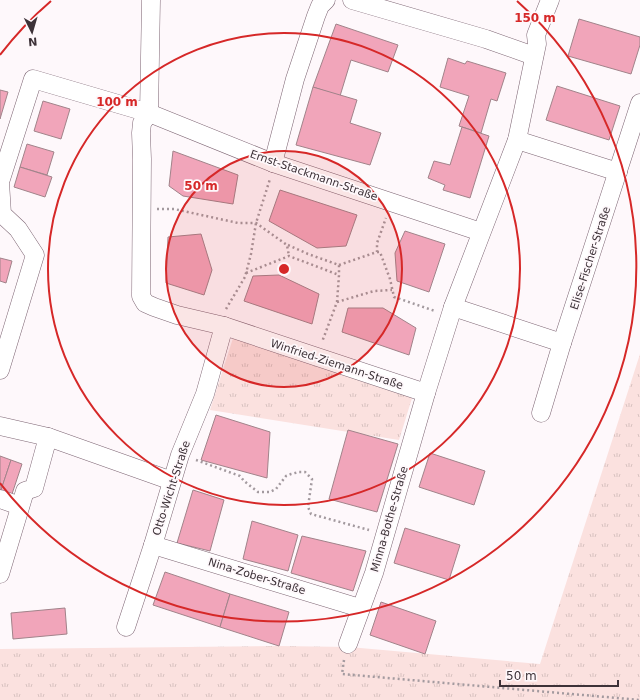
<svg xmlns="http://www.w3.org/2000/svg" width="640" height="700" viewBox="0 0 640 700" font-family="'DejaVu Sans',sans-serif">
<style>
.grass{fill:url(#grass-tufts)}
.building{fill:#f1a5ba;stroke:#a1838a}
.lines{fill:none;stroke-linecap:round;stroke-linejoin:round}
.minor-casing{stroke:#7e6674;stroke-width:19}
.path{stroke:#a39a9f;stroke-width:2.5;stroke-dasharray:2 3;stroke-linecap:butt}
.minor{stroke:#fff;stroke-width:18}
.ring{fill:none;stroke:#d62828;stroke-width:2}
.labels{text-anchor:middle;stroke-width:3.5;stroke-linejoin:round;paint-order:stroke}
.street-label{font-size:11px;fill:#3d3238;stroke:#fef8fb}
.centre{fill:#d62828;stroke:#fef8fb;stroke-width:2}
.ring-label{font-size:12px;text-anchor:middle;font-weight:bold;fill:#d62828;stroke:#fef8fb;stroke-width:3.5;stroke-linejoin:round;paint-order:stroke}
</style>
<defs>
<pattern id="grass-tufts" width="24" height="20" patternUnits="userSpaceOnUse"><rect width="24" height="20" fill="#fbe1df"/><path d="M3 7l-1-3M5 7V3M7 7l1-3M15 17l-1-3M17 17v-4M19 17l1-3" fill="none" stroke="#d8c2c0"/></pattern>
</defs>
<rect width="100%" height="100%" fill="#fef8fb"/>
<!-- grass -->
<g class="grass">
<polygon points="233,338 413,395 399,440 210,410"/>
<polygon points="640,354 640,700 0,700 0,649 279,646 349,647 540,664"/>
</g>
<!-- building -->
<g class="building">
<polygon points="579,19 640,37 640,45 631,74 568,56"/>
<polygon points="336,24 398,45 388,72 351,60 340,96 313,87"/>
<polygon points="448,58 465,64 467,61 506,73 497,101 491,99 481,133 459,126 469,96 440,87"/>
<polygon points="557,86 620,106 609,140 546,120"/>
<polygon points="313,87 357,100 350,123 381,133 370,165 296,145"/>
<polygon points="0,90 8,92 0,119"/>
<polygon points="43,101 70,109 61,139 34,131"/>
<polygon points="462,127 489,136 470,198 443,190 445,185 428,178 434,161 450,165"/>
<polygon points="27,144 54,152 47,175 20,167"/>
<polygon points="173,151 238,175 233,204 183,196 169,186"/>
<polygon points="20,167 52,177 45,197 14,187"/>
<polygon points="280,190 357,215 346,246 317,248 269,221"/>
<polygon points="405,231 445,244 429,292 397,281 395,253"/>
<polygon points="201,234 212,270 204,295 166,283 168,237"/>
<polygon points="0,258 12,261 6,283 0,281"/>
<polygon points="279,275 319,294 312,324 244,301 253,276"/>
<polygon points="348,308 383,308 416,328 409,355 342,332"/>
<polygon points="216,415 270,432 267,478 201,460"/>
<polygon points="348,430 398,444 377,512 329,499"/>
<polygon points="430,453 485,471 474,505 419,487"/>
<polygon points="0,456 11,460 0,493"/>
<polygon points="11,460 22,464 11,497 0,493"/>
<polygon points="193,490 224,500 210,551 177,543"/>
<polygon points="252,521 298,535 288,571 243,559"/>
<polygon points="405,528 460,545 449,580 394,563"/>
<polygon points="302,536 366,551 353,591 291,573"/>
<polygon points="165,572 230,594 220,627 153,605"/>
<polygon points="230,594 289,612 279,646 220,627"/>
<polygon points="381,602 436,621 425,654 370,635"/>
<polygon points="65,608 67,634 13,639 11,613"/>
</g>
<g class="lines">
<!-- minor casing -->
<g class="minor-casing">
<g id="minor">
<polyline points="151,0 149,113 142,123 141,133 142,159 141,296 145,303 154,307 177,315 224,326 426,393 453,307 517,140 537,44 536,35 550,0"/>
<polyline points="352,0 486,39 534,56"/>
<polyline points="517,140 618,172"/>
<polyline points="273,163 295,79 316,16 320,6 326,0"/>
<polyline points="453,307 562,343"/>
<polyline points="0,370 35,255 18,229 2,214 0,182 33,79 149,113 273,163 481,232"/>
<polyline points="541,413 562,343 640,103"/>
<polyline points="0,426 48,437 172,481"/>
<polyline points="0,499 20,506"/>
<polyline points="153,545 360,608"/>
<polyline points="0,574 25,491 34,488 48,437"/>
<polyline points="126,627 153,545 180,455 205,394 224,326"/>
<polyline points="348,644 374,573 426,393"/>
</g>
</g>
<!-- path -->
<g class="path">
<polyline points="157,209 174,209 238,223 256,223 287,245 289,256"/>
<polyline points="288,245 308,254 339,265 339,275"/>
<polyline points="377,252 380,252 390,279 394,297 435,311"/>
<polyline points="339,265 377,252 377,243 386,218"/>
<polyline points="246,273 289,256 339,275 337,302 322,342"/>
<polyline points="337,302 374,291 392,290"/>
<polyline points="226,309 245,277 251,254 256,223 270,179"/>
<polyline points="196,460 240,476 244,481 258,492 270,492 276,489 286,476 291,474 299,472 305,472 312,479 308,507 311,514 369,530"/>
<polyline points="344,660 342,674 640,700"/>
</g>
<!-- minor -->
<use href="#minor" class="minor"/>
</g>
<!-- distance rings -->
<circle cx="284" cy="269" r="118" fill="#d62828" fill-opacity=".12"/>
<g class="ring">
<circle cx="284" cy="269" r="118"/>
<circle cx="284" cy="269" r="236"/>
<path d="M0 55A355 355 0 0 1 51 1M517 1A355 355 0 1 1 0 483"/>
</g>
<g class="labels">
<!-- street labels -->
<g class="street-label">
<text transform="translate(314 175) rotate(19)" y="4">Ernst-Stackmann-Straße</text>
<text transform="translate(590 258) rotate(-72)" y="4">Elise-Fischer-Straße</text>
<text transform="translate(337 364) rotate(18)" y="4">Winfried-Ziemann-Straße</text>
<text transform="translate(171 488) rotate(-72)" y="4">Otto-Wicht-Straße</text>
<text transform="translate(389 519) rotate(-74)" y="4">Minna-Bothe-Straße</text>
<text transform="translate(257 576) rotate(17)" y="4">Nina-Zober-Straße</text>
</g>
</g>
<circle cx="284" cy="269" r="6" class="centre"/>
<g class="ring-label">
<text x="535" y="22">150 m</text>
<text x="117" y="106">100 m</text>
<text x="201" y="190">50 m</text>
</g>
<!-- north arrow -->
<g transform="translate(32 32) rotate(175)" stroke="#fef8fb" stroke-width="3" paint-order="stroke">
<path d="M0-3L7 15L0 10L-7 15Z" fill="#3d3238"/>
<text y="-6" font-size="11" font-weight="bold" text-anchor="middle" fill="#3d3238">N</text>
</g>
<!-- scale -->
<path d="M500 680v6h118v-6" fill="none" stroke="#3d3238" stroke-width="2"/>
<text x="506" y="680" font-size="12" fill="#3d3238" stroke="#fef8fb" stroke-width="3" paint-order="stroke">50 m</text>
</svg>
